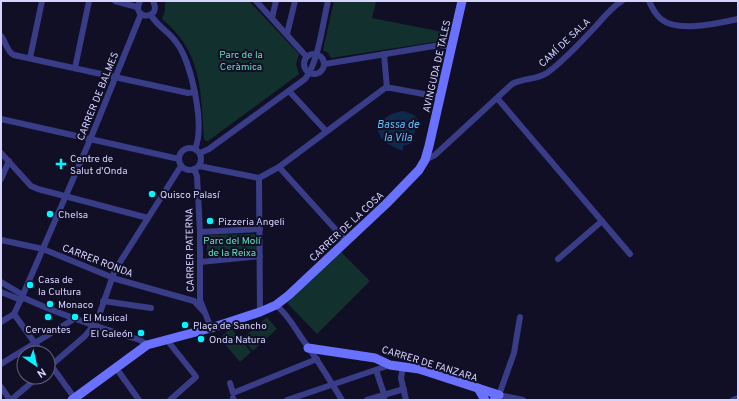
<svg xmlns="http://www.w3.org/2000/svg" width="739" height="401" viewBox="0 0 739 401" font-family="Overpass,sans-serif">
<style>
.green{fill:#12302d}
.water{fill:#0e294c}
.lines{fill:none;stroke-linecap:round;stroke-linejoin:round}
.street{stroke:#393c86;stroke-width:6}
.secondary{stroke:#6b71ff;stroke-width:9}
.poi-dot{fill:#00f7ff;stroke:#110f26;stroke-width:1.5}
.labels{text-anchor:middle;stroke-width:4;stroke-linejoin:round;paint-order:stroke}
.street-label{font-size:10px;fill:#d6d4ff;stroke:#110f26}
.park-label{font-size:10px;fill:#5ee1b8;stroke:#110f26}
.poi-label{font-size:10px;fill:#d6d4ff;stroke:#110f26;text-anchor:start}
.water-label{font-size:11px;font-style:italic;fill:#62c1ff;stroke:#110f26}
</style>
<rect width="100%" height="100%" fill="#110f26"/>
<!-- green -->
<g class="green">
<path d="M168,1H249L299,54L296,64L299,74L208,141H206L204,139C201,92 202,51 162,19L165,10V3Z"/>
<polygon points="334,1 376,2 372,18 448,33 447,40 331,58 328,53 323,50"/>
<polygon points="254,234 258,238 258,252 255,257 211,258 207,255 207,238 210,235"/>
<polygon points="340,251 370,281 317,334 287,303"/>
<polygon points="267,317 277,329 253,351 242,339"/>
<polygon points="231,328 251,352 240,362 220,338"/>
</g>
<!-- water -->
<path class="water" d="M403,111L414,115L418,120L412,143L403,146V151C392,146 381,143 378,130C385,116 388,114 403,111Z"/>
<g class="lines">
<!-- street -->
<g class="street">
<polyline points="115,1 137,7"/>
<path d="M140,1C130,21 163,20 153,1"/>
<polyline points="256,1 306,56"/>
<path d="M649,1C652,8 655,14 661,19C677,33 719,23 738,19"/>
<path d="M151,15C157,26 169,32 176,42C192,62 205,126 195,149"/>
<polyline points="272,18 276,1"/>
<polyline points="287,34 295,1"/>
<path d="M1,36C6,42 7,52 14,55L188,93L195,92"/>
<circle cx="314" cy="64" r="10"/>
<polyline points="384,54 387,88"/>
<polyline points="30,58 42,1"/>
<polyline points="325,64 440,45 451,47"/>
<polyline points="75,68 89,1"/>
<polyline points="289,91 326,131"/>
<polyline points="497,98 630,254"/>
<polyline points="1,119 179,159"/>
<circle cx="190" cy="159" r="11"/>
<polyline points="1,153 31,186 38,189 148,218"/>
<path d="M200,153L209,149L305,79C318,64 323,22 328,1"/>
<path d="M425,160L435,155L512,84C523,78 536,80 547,73C565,60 581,42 596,26C604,17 612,7 622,1"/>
<polyline points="199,166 259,178 279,167 385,88 391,88 440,97"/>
<polyline points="279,167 346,241"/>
<polyline points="194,169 197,176 200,232 200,300 211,328"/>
<polyline points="259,178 260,312"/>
<polyline points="1,179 9,161"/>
<polyline points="200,232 260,229"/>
<polyline points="1,240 43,249 116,279 194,301 205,313"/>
<polyline points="558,259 602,221"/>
<polyline points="200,262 260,256"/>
<polyline points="1,282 23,295"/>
<polyline points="1,292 21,300"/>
<path d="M22,297C60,315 100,328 140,340L147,345"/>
<polyline points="103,301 151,308"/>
<path d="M276,305C290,316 297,333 308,347C320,364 331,382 342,400"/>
<polyline points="14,314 42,353"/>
<polyline points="520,317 514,353 499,395 523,400"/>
<polyline points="1,322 14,314 22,297 90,140 141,14"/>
<polyline points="167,340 194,374 196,377 170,400"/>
<polyline points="48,361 76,400"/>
<polyline points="1,364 74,319"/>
<polyline points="403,367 401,378 406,400"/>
<polyline points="48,368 85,336 97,321 115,270 181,166"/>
<polyline points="116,368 139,400"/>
<polyline points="376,370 384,394 384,400"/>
<polyline points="230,383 233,393 317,359"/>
<polyline points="1,387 10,400"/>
<polyline points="233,398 234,400"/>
<polyline points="11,400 38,377"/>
<polyline points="287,400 390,365"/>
<polyline points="367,400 404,389"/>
<polyline points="733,400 738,398"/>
</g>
<!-- secondary -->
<g class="secondary">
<polyline points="308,348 375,358 390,365 419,369 499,395 494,400"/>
<polyline points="478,388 485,400"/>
<polyline points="72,400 147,345 211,328 260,312 276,305 289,295 386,204 419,170 425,160 429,146 462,1"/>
</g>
</g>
<!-- markers -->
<g class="poi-dot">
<path d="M59 158h4v4h4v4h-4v4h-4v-4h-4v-4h4z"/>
<circle cx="152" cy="194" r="4"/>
<circle cx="50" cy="214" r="4"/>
<circle cx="210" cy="221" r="4"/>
<circle cx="30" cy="285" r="4"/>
<circle cx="50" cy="304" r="4"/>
<circle cx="48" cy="317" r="4"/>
<circle cx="75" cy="317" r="4"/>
<circle cx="185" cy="325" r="4"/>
<circle cx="141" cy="333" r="4"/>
<circle cx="201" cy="339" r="4"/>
</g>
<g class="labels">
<!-- street labels -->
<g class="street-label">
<text transform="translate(564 42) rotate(-43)" y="4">CAMÍ DE SALA</text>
<text transform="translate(436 66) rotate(-77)" y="4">AVINGUDA DE TALES</text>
<text transform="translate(97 96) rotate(-68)" y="4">CARRER DE BALMES</text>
<text transform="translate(346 226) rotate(-43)" y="4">CARRER DE LA COSA</text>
<text transform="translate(189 250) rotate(-91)" y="4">CARRER PATERNA</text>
<text transform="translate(98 260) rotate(21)" y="4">CARRER RONDA</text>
<text transform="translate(430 363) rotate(17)" y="4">CARRER DE FANZARA</text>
</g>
<!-- park labels -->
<g class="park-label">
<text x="241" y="58">Parc de la<tspan x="241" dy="12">Ceràmica</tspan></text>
<text x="232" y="244">Parc del Molí<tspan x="232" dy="12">de la Reixa</tspan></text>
</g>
<!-- poi labels -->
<g class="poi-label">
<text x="70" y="162">Centre de<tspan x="70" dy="12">Salut d'Onda</tspan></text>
<text x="160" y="198">Quisco Palasí</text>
<text x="58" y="218">Chelsa</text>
<text x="218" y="225">Pizzeria Angeli</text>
<text x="38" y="283">Casa de<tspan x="38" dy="12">la Cultura</tspan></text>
<text x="58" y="308">Monaco</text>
<text x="83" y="321">El Musical</text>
<text x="193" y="329">Plaça de Sancho</text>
<text x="48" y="333" text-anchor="middle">Cervantes</text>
<text x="133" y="337" text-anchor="end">El Galeón</text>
<text x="209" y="343">Onda Natura</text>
</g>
<!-- water labels -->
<g class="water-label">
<text x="398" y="128">Bassa de<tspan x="398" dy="13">la Vila</tspan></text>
</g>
</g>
<!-- border -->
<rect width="739" height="401" fill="none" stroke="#d6d4ff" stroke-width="4"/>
<!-- north arrow -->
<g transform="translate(36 365) rotate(146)"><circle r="19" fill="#110f26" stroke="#605e7d"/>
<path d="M0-3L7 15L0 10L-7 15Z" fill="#00f7ff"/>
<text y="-6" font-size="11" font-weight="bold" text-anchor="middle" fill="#d6d4ff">N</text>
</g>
</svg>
